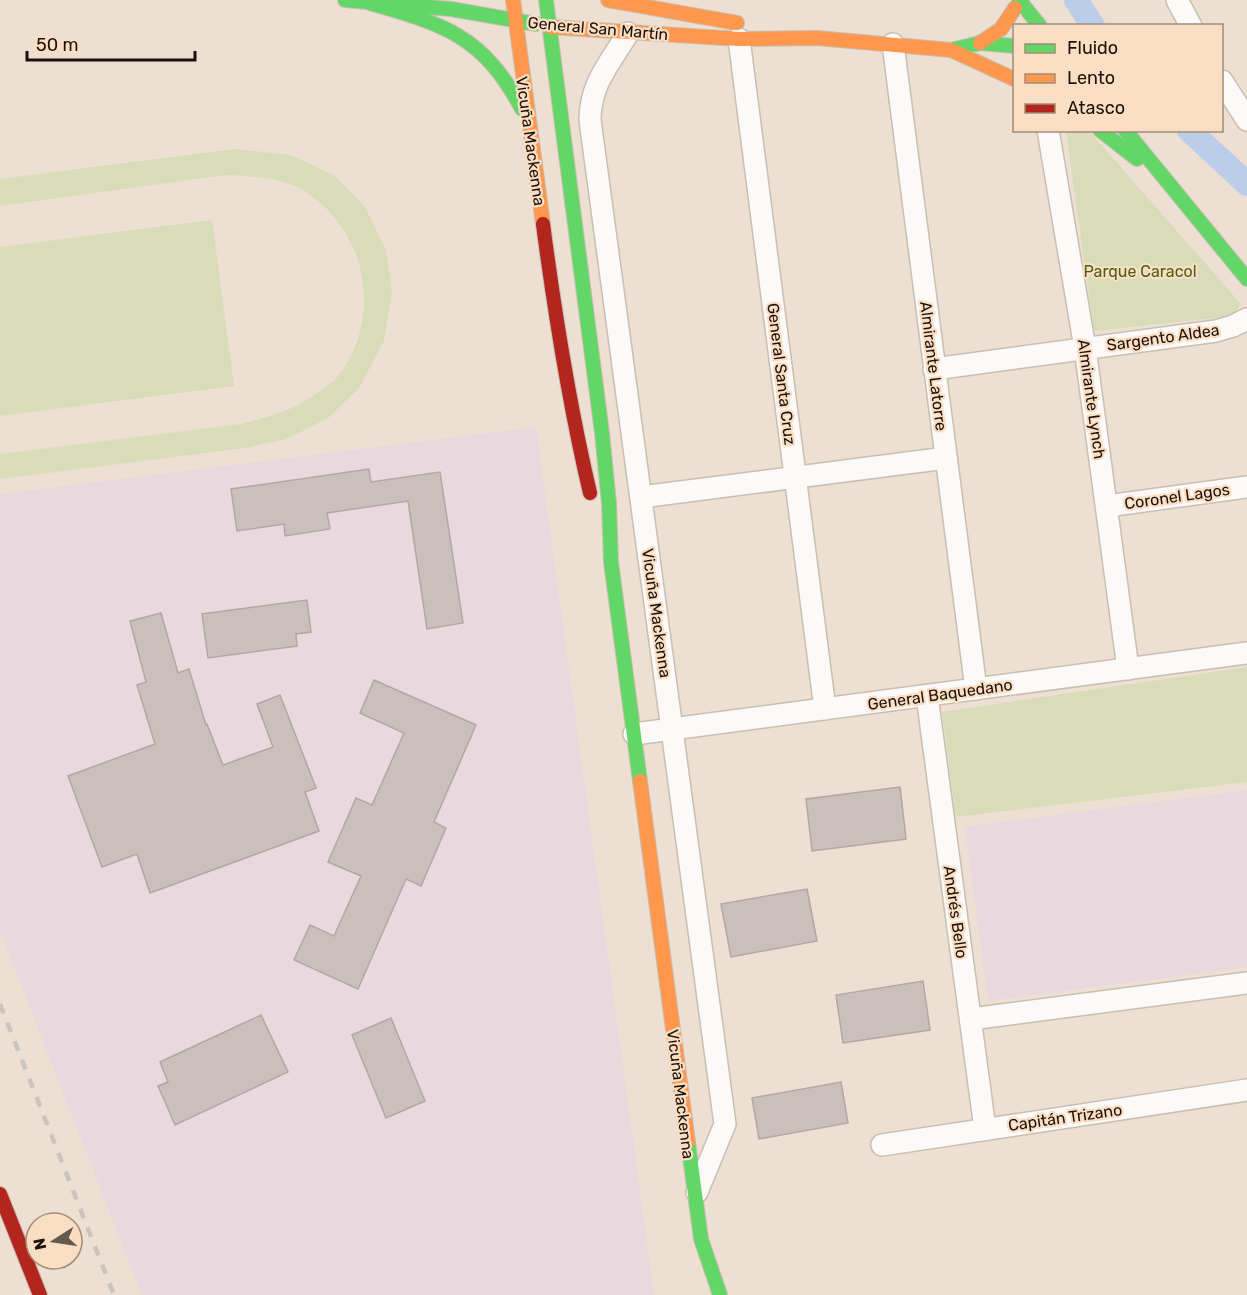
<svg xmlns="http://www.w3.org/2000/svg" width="1247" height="1295" viewBox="0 0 1247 1295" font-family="Rubik,sans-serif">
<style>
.education{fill:#e7d9de}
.green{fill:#d9dcb8}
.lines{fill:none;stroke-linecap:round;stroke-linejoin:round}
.canal{stroke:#bccdea;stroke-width:24}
.building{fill:#cabfbc;stroke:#b3a7a4;stroke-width:1.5}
.street-casing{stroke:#c9beb2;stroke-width:24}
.fast-casing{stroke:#c9beb2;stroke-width:16}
.slow-casing{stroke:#c9beb2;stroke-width:16}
.jam-casing{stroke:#c9beb2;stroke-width:16}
.street{stroke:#fcfaf8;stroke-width:21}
.fast{stroke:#63d668;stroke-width:14}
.slow{stroke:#ff974d;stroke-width:14}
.jam{stroke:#b3261e;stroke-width:14}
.rail{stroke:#c8c4c0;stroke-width:4.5;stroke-dasharray:10 10;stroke-linecap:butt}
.labels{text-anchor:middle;stroke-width:4.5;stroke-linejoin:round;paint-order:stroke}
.street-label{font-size:16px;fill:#1b1108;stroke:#fadec4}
.park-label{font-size:16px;fill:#4d5f15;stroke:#fadec4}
</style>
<rect width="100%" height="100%" fill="#eddfd1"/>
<!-- education -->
<g class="education">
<polygon points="536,427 654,1295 142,1295 0,931 0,494"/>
<polygon points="1247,790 1247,967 988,1001 965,827"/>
</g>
<!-- green -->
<g class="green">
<polygon points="1066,131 1089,131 1241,304 1232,316 1094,331"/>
<path d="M235,149L291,155L335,176L365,207L386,250L392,291L384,341L359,388L328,418L287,439L245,448L0,479V454L241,424C275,415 296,410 324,388C329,384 335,381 338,376C385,316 366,227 301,189C280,177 249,176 225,175L0,206V179Z"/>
<polygon points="212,220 234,386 0,416 0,247"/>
<polygon points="1247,667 1247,782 956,817 942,712"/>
</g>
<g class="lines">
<!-- canal -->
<g class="canal">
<polyline points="1076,0 1093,26"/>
<polyline points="1189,130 1247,184"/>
</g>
</g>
<!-- building -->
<g class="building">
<polygon points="369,469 371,482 440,472 463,623 427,629 408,501 327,513 330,529 285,536 284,524 237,531 231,489"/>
<polygon points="307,600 311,632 296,634 297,646 208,658 202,614"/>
<polygon points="161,613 178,673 189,669 206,725 207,724 223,765 273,747 257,704 280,695 316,788 305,792 319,831 150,893 137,854 102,867 68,776 155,744 137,685 146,682 130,621"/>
<polygon points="374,680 476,725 434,822 446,828 421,886 406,879 358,989 294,960 310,925 334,936 361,876 328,862 356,798 372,805 404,733 360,713"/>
<polygon points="900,787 906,839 812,851 806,799"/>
<polygon points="807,889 817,941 731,957 721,904"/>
<polygon points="923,981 930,1030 843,1043 836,995"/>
<polygon points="261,1015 288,1072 175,1125 158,1086 168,1082 160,1062"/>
<polygon points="391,1018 425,1101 386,1118 352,1035"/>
<polygon points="841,1082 848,1123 759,1139 752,1098"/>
</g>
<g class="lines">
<!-- street casing -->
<g class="street-casing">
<g id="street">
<polyline points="1177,0 1191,26"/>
<path d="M628,33C610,63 590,84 590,120L725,1124L697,1192"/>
<polyline points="739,39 825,709"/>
<polyline points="893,44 976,689"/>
<polyline points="1222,81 1247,120"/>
<polyline points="1048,130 1085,348 1128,669"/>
<polyline points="934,369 1216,331 1233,326 1247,319"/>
<polyline points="641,497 946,458"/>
<polyline points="1107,506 1247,487"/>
<polyline points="927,696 985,1129"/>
<polyline points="634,734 1247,653"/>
<polyline points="971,1019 1247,983"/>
<polyline points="882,1145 1247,1090"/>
</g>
</g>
<!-- fast casing -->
<g class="fast-casing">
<g id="fast">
<polyline points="345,0 451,9 536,24"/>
<polyline points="546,0 602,433 609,503 611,562 640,781"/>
<polyline points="1019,0 1040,26"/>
<path d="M370,3C446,25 483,36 522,109"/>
<polyline points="951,50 980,43 1014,46"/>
<polyline points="1100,130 1137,159"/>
<polyline points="1125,130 1247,279"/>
<polyline points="688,1142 701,1239 720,1295"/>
</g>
</g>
<!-- slow casing -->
<g class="slow-casing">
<g id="slow">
<polyline points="513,0 543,224"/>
<polyline points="608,0 737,23"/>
<polyline points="550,27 739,39 817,38 951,50 1014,79"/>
<polyline points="980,43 1001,29 1015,8"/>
<polyline points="640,781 688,1142"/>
</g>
</g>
<!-- jam casing -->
<g class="jam-casing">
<g id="jam">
<path d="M543,224C555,315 569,404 590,493"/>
<polyline points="0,1194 40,1295"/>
</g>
</g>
<!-- street -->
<use href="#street" class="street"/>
<!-- fast -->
<use href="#fast" class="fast"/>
<!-- slow -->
<use href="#slow" class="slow"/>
<!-- jam -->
<use href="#jam" class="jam"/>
<!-- rail -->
<polyline class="rail" points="0,1004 114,1295"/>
</g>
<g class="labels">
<!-- street labels -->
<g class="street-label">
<text transform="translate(598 28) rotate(5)" y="6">General San Martín</text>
<text transform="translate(531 141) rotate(82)" y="6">Vicuña Mackenna</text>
<text transform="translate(1163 337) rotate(-8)" y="6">Sargento Aldea</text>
<text transform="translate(934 366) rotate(83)" y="6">Almirante Latorre</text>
<text transform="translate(782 374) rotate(83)" y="6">General Santa Cruz</text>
<text transform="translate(1092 399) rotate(82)" y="6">Almirante Lynch</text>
<text transform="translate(1177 496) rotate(-8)" y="6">Coronel Lagos</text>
<text transform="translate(657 613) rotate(82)" y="6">Vicuña Mackenna</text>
<text transform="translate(940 694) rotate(-8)" y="6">General Baquedano</text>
<text transform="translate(956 912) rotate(82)" y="6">Andrés Bello</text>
<text transform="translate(681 1094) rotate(83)" y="6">Vicuña Mackenna</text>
<text transform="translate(1065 1117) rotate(-8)" y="6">Capitán Trizano</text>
</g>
<!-- park labels -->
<g class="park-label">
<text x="1140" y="277">Parque Caracol</text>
</g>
</g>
<!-- legend -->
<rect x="1013" y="24" width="210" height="108" fill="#fadec4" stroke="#a18c79" stroke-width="1.5"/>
<rect x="1025" y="44" width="30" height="9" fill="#63d668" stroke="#a18c79" stroke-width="1.5"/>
<text x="1067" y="54" font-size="18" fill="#1b1108">Fluido</text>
<rect x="1025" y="74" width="30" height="9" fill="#ff974d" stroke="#a18c79" stroke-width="1.5"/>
<text x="1067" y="84" font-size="18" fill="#1b1108">Lento</text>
<rect x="1025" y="104" width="30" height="9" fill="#b3261e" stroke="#a18c79" stroke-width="1.5"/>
<text x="1067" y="114" font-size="18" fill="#1b1108">Atasco</text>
<!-- north arrow -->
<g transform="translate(54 1241) rotate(258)"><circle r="28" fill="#fadec4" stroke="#a18c79" stroke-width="1.5"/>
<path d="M0-4.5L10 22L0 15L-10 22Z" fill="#64594e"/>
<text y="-9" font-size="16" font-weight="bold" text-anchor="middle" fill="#1b1108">N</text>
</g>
<!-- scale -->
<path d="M27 51v9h168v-9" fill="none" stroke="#1b1108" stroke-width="3"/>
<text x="36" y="51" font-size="18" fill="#1b1108" stroke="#fadec4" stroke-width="4.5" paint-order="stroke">50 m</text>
</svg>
